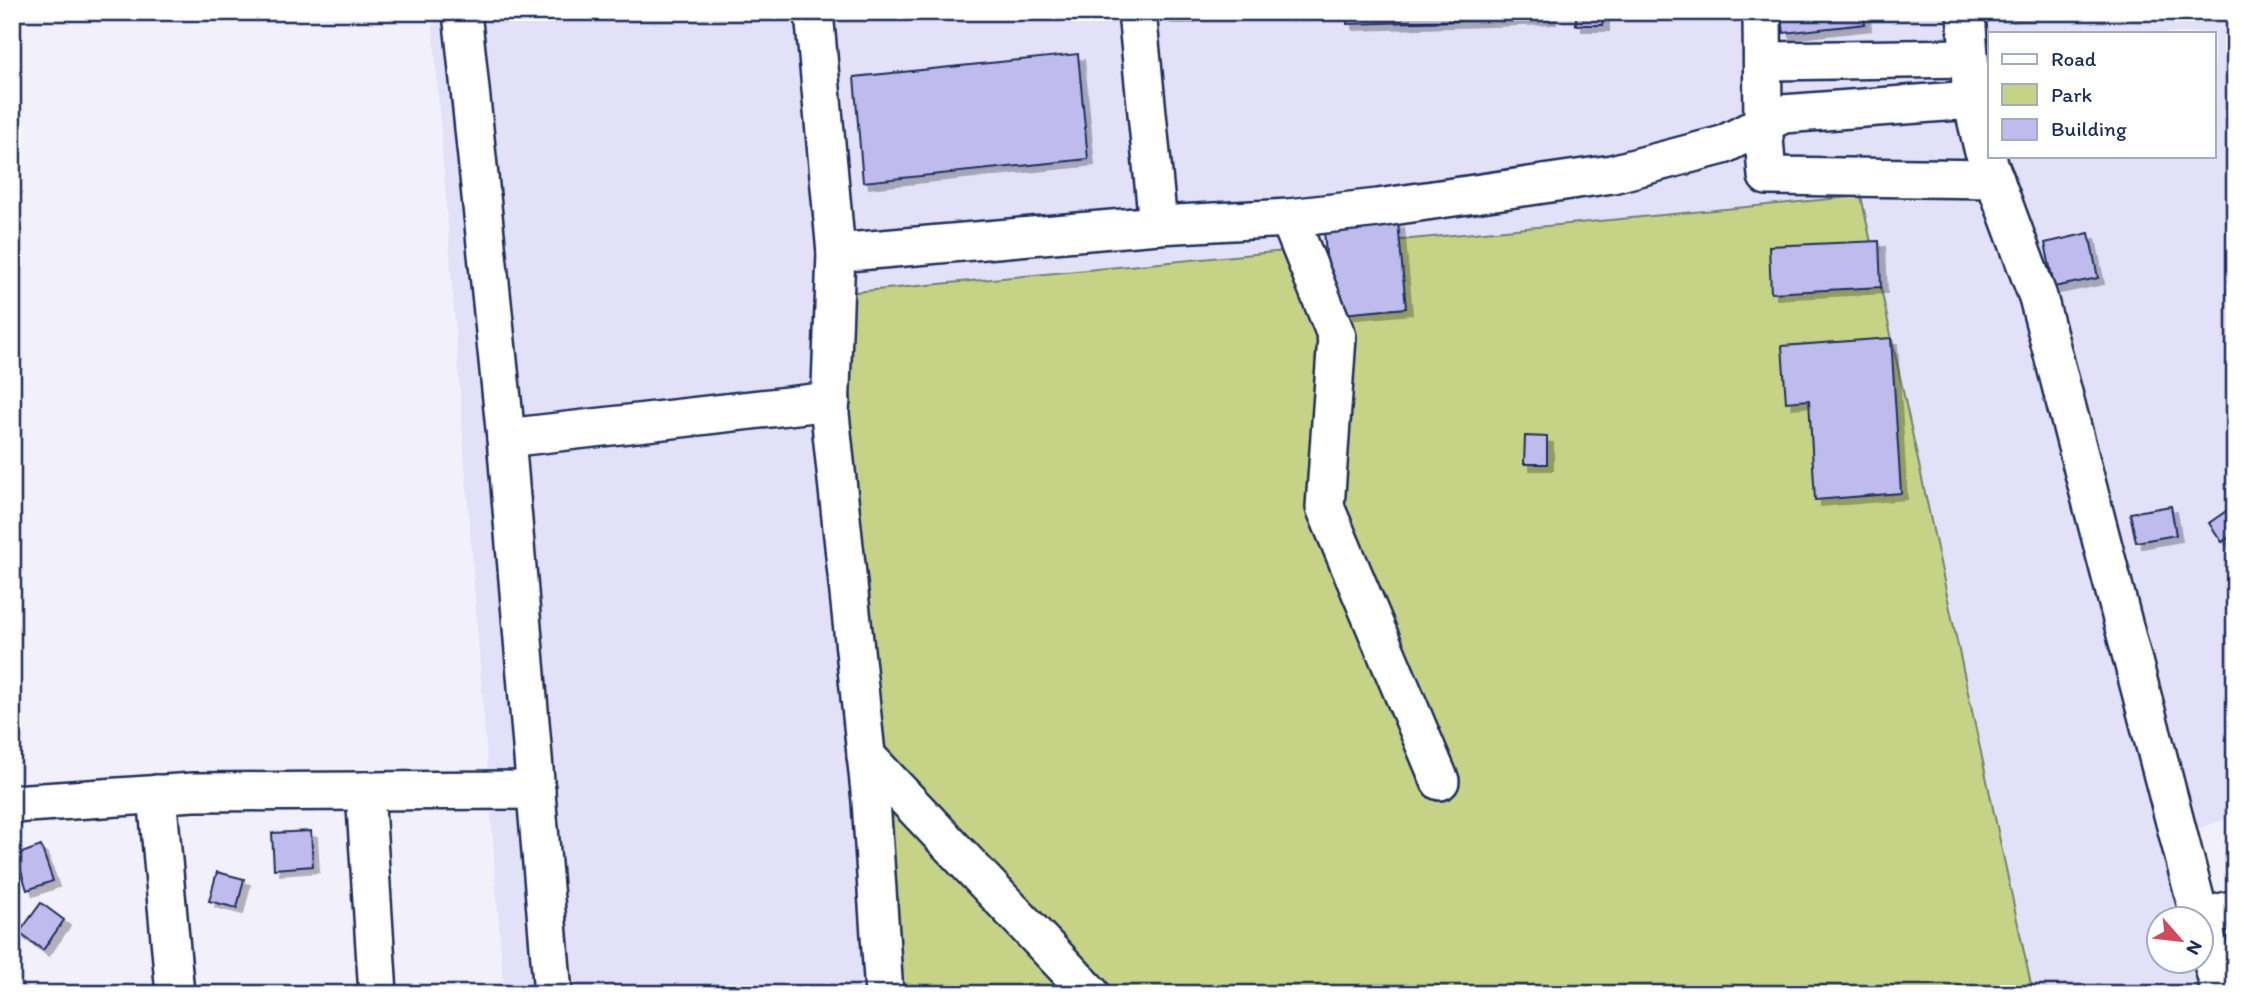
<svg xmlns="http://www.w3.org/2000/svg" width="2247" height="1006" viewBox="0 0 2247 1006" font-family="Itim,sans-serif">
<style>
.built{fill:#e3e1f7;fill-rule:evenodd}
.green{fill:#c6d386;stroke:#708172;stroke-width:2}
.building{fill:#c0bbed;stroke:#1b2f5e;stroke-width:2;filter:url(#shadow)}
.lines{fill:none;stroke-linecap:round;stroke-linejoin:round}
.minor-casing{stroke:#1b2f5e;stroke-width:42}
.minor{stroke:#fff;stroke-width:37}
</style>
<defs>
<filter id="shadow"><feDropShadow dx="6" dy="6" stdDeviation="0" flood-color="#0004"/></filter>
</defs>
<rect width="100%" height="100%" fill="#f2f1fb"/>
<filter id="ink" filterUnits="userSpaceOnUse"><feTurbulence type="fractalNoise" baseFrequency=".0143" numOctaves="2"/><feDisplacementMap in="SourceGraphic" scale="14" xChannelSelector="R" yChannelSelector="G"/><feConvolveMatrix kernelMatrix="1 2 1 2 8 2 1 2 1" color-interpolation-filters="sRGB"/></filter>
<g filter="url(#ink)">
<!-- built -->
<path class="built" d="M432,12H2235V816L2173,837L2189,918H2160V960L2197,961L2204,994H504ZM1990,33H2214V156H1990Z"/>
<!-- green -->
<polygon class="green" points="1861,196 2033,994 865,994 834,294"/>
<!-- building -->
<g class="building">
<rect x="1165" y="12" width="23" height="5"/>
<polygon points="1347,12 1550,12 1550,18 1347,24"/>
<rect x="1576" y="12" width="27" height="13"/>
<polygon points="1781,12 1864,12 1865,24 1784,33"/>
<polygon points="2007,12 2041,12 2008,16"/>
<polygon points="1078,54 1088,159 863,182 854,77"/>
<polygon points="1398,222 1406,308 1331,315 1324,230"/>
<polygon points="2089,233 2098,278 2054,287 2045,243"/>
<polygon points="1879,241 1881,287 1771,293 1769,246"/>
<polygon points="1891,338 1901,493 1815,500 1809,400 1786,402 1782,346"/>
<polygon points="1525,436 1547,437 1547,464 1524,464"/>
<polygon points="2235,505 2235,533 2222,542 2209,523"/>
<polygon points="2171,506 2176,535 2136,542 2130,513"/>
<polygon points="311,831 313,866 274,869 272,833"/>
<polygon points="41,846 53,881 27,890 16,855"/>
<polygon points="217,872 244,879 237,908 209,901"/>
<polygon points="41,903 64,920 43,950 19,933"/>
</g>
<g class="lines">
<!-- minor casing -->
<g class="minor-casing">
<g id="minor">
<polyline points="462,12 506,438 553,994"/>
<polyline points="814,12 836,253 830,414 871,801 884,994"/>
<polyline points="1137,12 1158,225"/>
<polyline points="1762,12 1763,125 1767,176 1995,179"/>
<polyline points="1966,12 1972,100 1983,148 2038,297 2200,918"/>
<polyline points="1763,61 1969,58"/>
<polyline points="1289,218 1337,337 1325,507 1440,781"/>
<polyline points="836,253 1158,225 1289,218 1378,208 1612,174 1723,145 1783,114 1972,100"/>
<polyline points="506,438 831,401"/>
<polyline points="866,756 1091,994"/>
<polyline points="365,791 378,994"/>
<polyline points="157,794 175,994"/>
<polyline points="12,804 194,792 536,790"/>
<polyline points="2201,918 2235,909"/>
<polyline points="2202,922 2221,994"/>
</g>
</g>
<!-- minor -->
<use href="#minor" class="minor"/>
</g>
</g>
<!-- margin -->
<rect width="2247" height="1006" fill="none" stroke="#fff" stroke-width="42"/>
<rect x="21" y="21" width="2205" height="964" fill="none" stroke="#1b2f5e" stroke-width="2.5" filter="url(#ink)"/>
<!-- legend -->
<rect x="1988" y="32" width="228" height="126" fill="#ffffff" stroke="#a4acbf" stroke-width="2"/>
<rect x="2002" y="54" width="35" height="10" fill="#ffffff" stroke="#a4acbf" stroke-width="2"/>
<text x="2051" y="66" font-size="21" fill="#1b2f5e">Road</text>
<rect x="2002" y="84" width="35" height="21" fill="#c6d386" stroke="#a4acbf" stroke-width="2"/>
<text x="2051" y="102" font-size="21" fill="#1b2f5e">Park</text>
<rect x="2002" y="119" width="35" height="21" fill="#c0bbed" stroke="#a4acbf" stroke-width="2"/>
<text x="2051" y="136" font-size="21" fill="#1b2f5e">Building</text>
<!-- north arrow -->
<g transform="translate(2180 940) rotate(118)"><circle r="33" fill="#ffffff" stroke="#a4acbf" stroke-width="2"/>
<path d="M0-5L12 26L0 18L-12 26Z" fill="#d1495b"/>
<text y="-10" font-size="19" font-weight="bold" text-anchor="middle" fill="#1b2f5e">N</text>
</g>
</svg>
